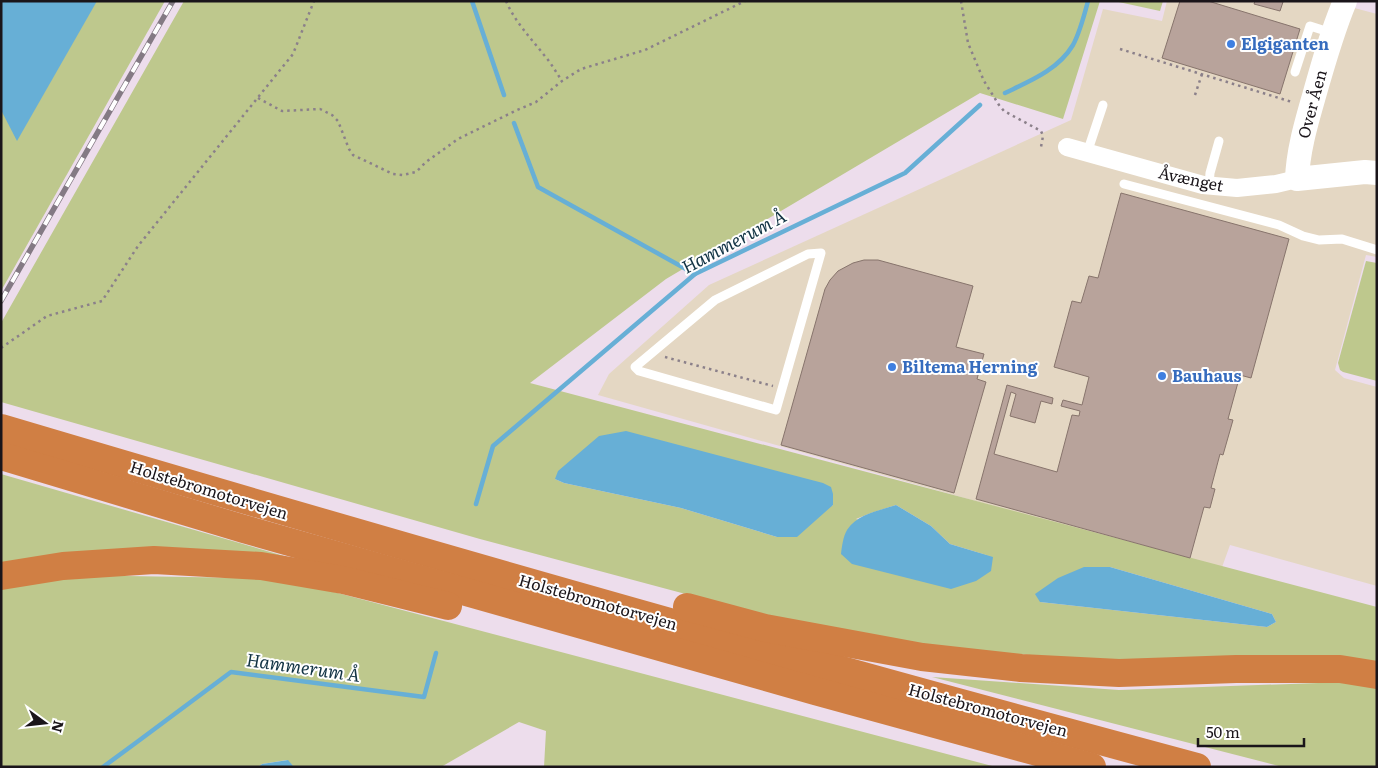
<svg xmlns="http://www.w3.org/2000/svg" width="1378" height="768" viewBox="0 0 1378 768" font-family="Literata,serif">
<style>
.commercial{fill:#e4d7c3}
.green{fill:#bec88d;fill-rule:evenodd}
.water{fill:#67afd6}
.lines{fill:none;stroke-linecap:round;stroke-linejoin:round}
.stream{stroke:#67afd6;stroke-width:4.5}
.building{fill:#b8a39b;stroke:#87746c}
.path{stroke:#8b808a;stroke-width:2.5;stroke-dasharray:2.5 4;stroke-linecap:butt}
.lane{stroke:#fff;stroke-width:9}
.street{stroke:#fff;stroke-width:18}
.secondary{stroke:#fff;stroke-width:24}
.highway{stroke:#d07f44;stroke-width:28}
.rail-casing{stroke:#847a84;stroke-width:5.5}
.rail{stroke:#fff;stroke-width:4;stroke-dasharray:11;stroke-linecap:butt}
.shop-dot{fill:#3f7fe0;stroke:#fff;stroke-width:2}
.labels{text-anchor:middle;stroke-width:4;stroke-linejoin:round;paint-order:stroke}
.shop-label{font-size:16px;font-weight:bold;fill:#366cbe;stroke:#fff;text-anchor:start}
.street-label{font-size:16px;fill:#1a151a;stroke:#fff}
.water-label{font-size:18px;font-style:italic;fill:#123344;stroke:#fff}
</style>
<rect width="100%" height="100%" fill="#edddec"/>
<!-- commercial -->
<polygon class="commercial" points="1167,1 1328,1 1377,14 1377,257 1366,255 1335,370 1344,378 1377,387 1377,586 1230,545 1221,570 598,395 609,374 709,285 1071,120 1103,9 1162,21"/>
<!-- green -->
<g class="green">
<polygon points="1,1 165,1 1,291"/>
<path d="M184,1H1100L1063,119L980,93L666,279L530,383L1377,607V664L1113,661L919,647L786,621L480,539L1,402V323ZM555,479L833,505L777,537L681,508L564,483ZM896,505L931,526L950,544L993,557L856,519L871,513ZM1110,567L1272,614L1276,622L1267,627L1040,602Z"/>
<polygon points="1114,1 1163,1 1160,11"/>
<polygon points="1366,261 1377,263 1377,381 1343,372 1340,370 1338,363"/>
<polygon points="1,474 291,558 1,566"/>
<polygon points="66,575 249,578 300,583 996,767 544,767 546,731 519,722 441,767 294,767 287,760 262,764 258,767 1,767 1,588"/>
<polygon points="932,677 1119,690 1346,682 1377,687 1377,767 1283,767"/>
</g>
<!-- water -->
<g class="water">
<polygon points="1,1 97,1 17,141 1,110"/>
<polygon points="626,431 823,483 831,487 833,494 833,505 797,537 777,537 681,508 564,483 555,479 558,471 599,436"/>
<path d="M896,505L931,526L950,544L993,557L991,571L976,581L951,589L852,564L841,554C842,546 843,537 847,530C857,514 878,511 896,505Z"/>
<polygon points="1084,567 1110,567 1272,614 1276,622 1267,627 1040,602 1035,594 1058,578"/>
<polygon points="288,760 294,767 258,767 262,764"/>
</g>
<g class="lines">
<!-- stream -->
<g class="stream">
<polyline points="472,1 504,95"/>
<path d="M1005,93C1030,81 1058,70 1073,45C1080,32 1084,16 1088,1"/>
<polyline points="514,123 538,187 695,274"/>
<polyline points="476,504 493,446 695,274 905,173 980,105"/>
<polyline points="103,767 137,742 231,672 424,697 436,653"/>
</g>
</g>
<!-- building -->
<g class="building">
<polygon points="1180,1 1208,1 1300,29 1280,94 1162,58"/>
<polygon points="1255,1 1281,1 1283,2 1280,11 1254,4"/>
<polygon points="1121,193 1289,239 1251,378 1240,375 1228,419 1233,420 1223,455 1220,454 1211,488 1215,489 1210,508 1204,507 1190,558 976,499 1007,385 1053,398 1052,404 1041,401 1035,423 1010,416 1016,394 1011,392 994,454 1057,472 1072,415 1079,416 1080,411 1061,406 1063,400 1082,405 1089,377 1054,367 1072,301 1081,303 1089,276 1098,278"/>
<polygon points="864,260 878,260 973,286 956,347 984,354 977,379 986,382 954,493 781,445 825,289 830,280 838,271 853,263"/>
</g>
<g class="lines">
<!-- path -->
<g class="path">
<path d="M506,1C515,22 530,37 544,55C551,63 556,72 562,81"/>
<polyline points="961,1 968,43 984,81 999,105 1004,111 1041,131 1043,136 1041,147"/>
<polyline points="1120,49 1292,102"/>
<polyline points="1195,95 1203,71"/>
<polyline points="258,98 282,111 320,109 332,115 338,121 349,149 353,155 393,174 403,175 416,172 426,162 458,139 517,110 536,102 562,81 581,69 645,50 745,1"/>
<polyline points="1,348 47,316 102,301 138,246 293,54 314,1"/>
<polyline points="665,357 773,386"/>
</g>
<!-- lane -->
<g class="lane">
<polyline points="1295,72 1310,26 1332,33"/>
<polyline points="1087,153 1103,105"/>
<polyline points="1124,184 1279,225 1303,236 1319,240 1342,239 1377,250"/>
<polyline points="1209,186 1210,173 1219,141"/>
<polygon points="821,253 776,410 639,371 635,367 715,300 808,254"/>
</g>
<!-- street -->
<polyline class="street" points="1067,147 1203,185 1237,188 1276,184 1297,179"/>
<!-- secondary -->
<path class="secondary" d="M1345,1C1332,32 1323,64 1314,96C1306,124 1298,151 1297,179L1365,172L1377,173"/>
<!-- highway -->
<g class="highway">
<path d="M1,428C398,546 797,660 1197,767"/>
<polyline points="1,456 244,529 815,691 1092,767"/>
<polyline points="1,576 63,566 154,560 261,566 343,580 448,606"/>
<polyline points="687,607 765,628 922,657 1021,668 1119,673 1236,669 1340,669 1377,675"/>
</g>
<!-- rail casing -->
<g class="rail-casing">
<polyline id="rail" points="1,301 173,1"/>
</g>
<!-- rail -->
<use href="#rail" class="rail"/>
</g>
<!-- markers -->
<g class="shop-dot">
<circle cx="1231" cy="44" r="5"/>
<circle cx="892" cy="367" r="5"/>
<circle cx="1162" cy="376" r="5"/>
</g>
<g class="labels">
<!-- shop labels -->
<g class="shop-label">
<text x="1241" y="50">Elgiganten</text>
<text x="902" y="373">Biltema Herning</text>
<text x="1172" y="382">Bauhaus</text>
</g>
<!-- street labels -->
<g class="street-label">
<text transform="translate(1312 104) rotate(-75)" y="6">Over Åen</text>
<text transform="translate(1191 179) rotate(12)" y="6">Åvænget</text>
<text transform="translate(209 490) rotate(17)" y="6">Holstebromotorvejen</text>
<text transform="translate(598 602) rotate(16)" y="6">Holstebromotorvejen</text>
<text transform="translate(988 710) rotate(15)" y="6">Holstebromotorvejen</text>
</g>
<!-- water labels -->
<g class="water-label">
<text transform="translate(734 242) rotate(-28)" y="6">Hammerum Å</text>
<text transform="translate(303 668) rotate(8)" y="6">Hammerum Å</text>
</g>
</g>
<!-- border -->
<rect width="1378" height="768" fill="none" stroke="#1a151a" stroke-width="5"/>
<!-- north arrow -->
<g transform="translate(45 723) rotate(105)" stroke="#ffffff" stroke-width="4" paint-order="stroke">
<path d="M0-4L9 19L0 12L-9 19Z" fill="#1a151a"/>
<text y="-8" font-size="14" font-weight="bold" text-anchor="middle" fill="#1a151a">N</text>
</g>
<!-- scale -->
<path d="M1198 738v8h106v-8" fill="none" stroke="#1a151a" stroke-width="2.5"/>
<text x="1206" y="738" font-size="15" fill="#1a151a" stroke="#ffffff" stroke-width="4" paint-order="stroke">50 m</text>
</svg>
